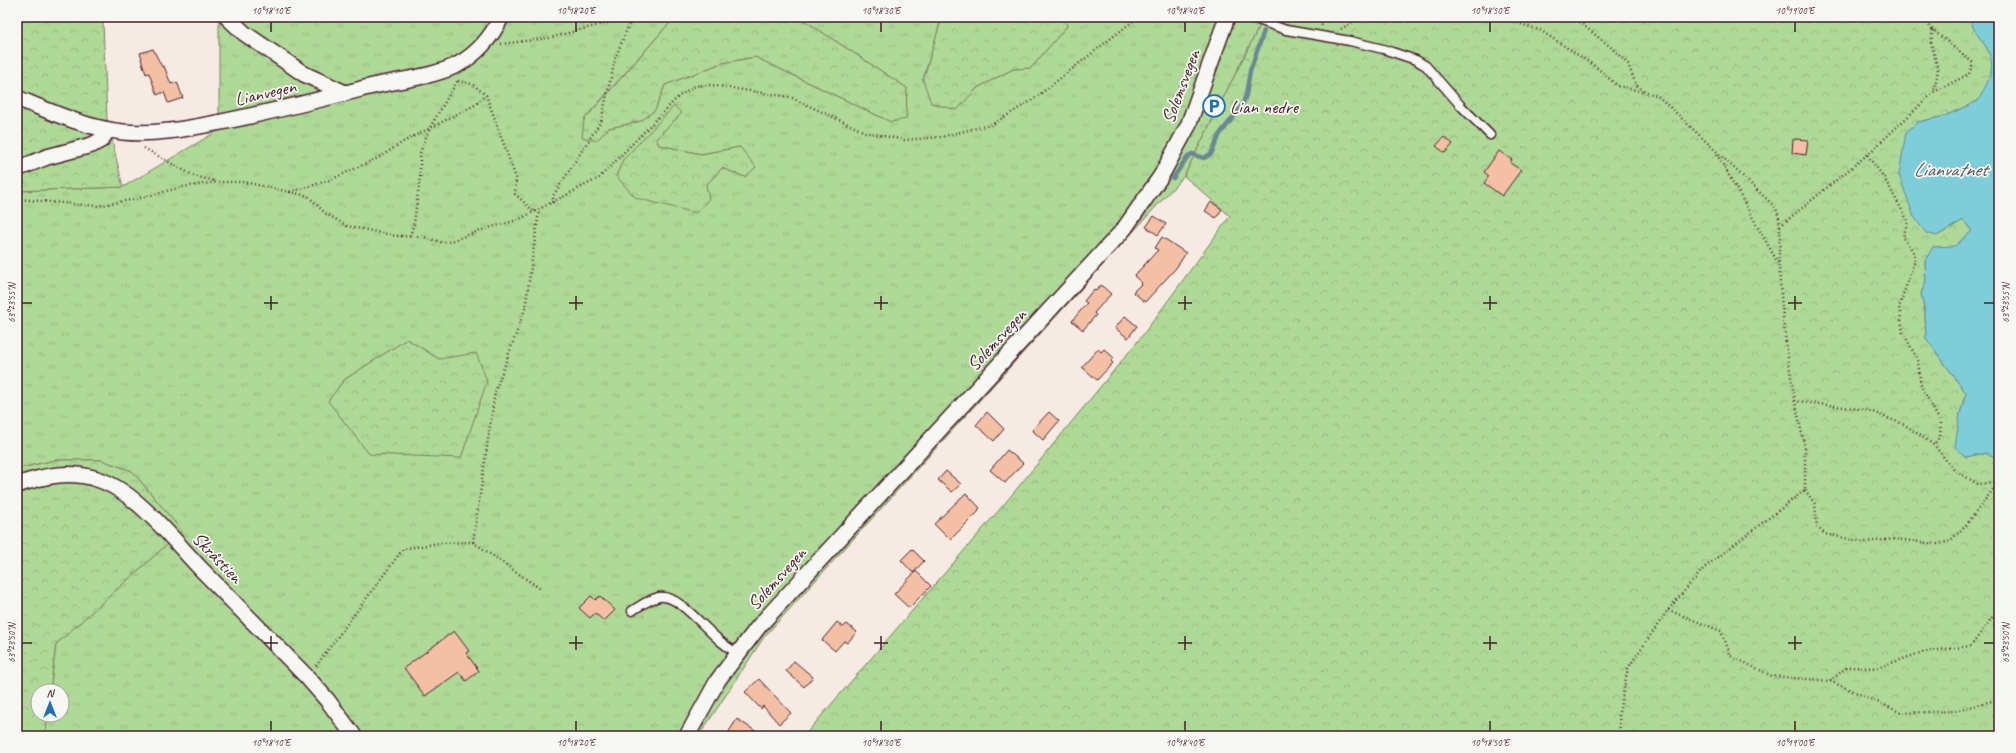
<svg xmlns="http://www.w3.org/2000/svg" width="2016" height="753" viewBox="0 0 2016 753" font-family="Caveat,sans-serif">
<style>
.grass{fill:url(#grass-tufts);stroke:#7c7c61;fill-rule:evenodd}
.forest{fill:url(#forest-crowns);stroke:#7c7c61}
.water{fill:#7dced8;stroke:#698893}
.lines{fill:none;stroke-linecap:round;stroke-linejoin:round}
.stream{stroke:#698893;stroke-width:4.5}
.building{fill:#f4c0a5;stroke:#4a1f2b}
.lane-casing{stroke:#4a1f2b;stroke-width:11}
.street-casing{stroke:#4a1f2b;stroke-width:18}
.path{stroke:#4a1f2b;stroke-width:2.5;stroke-dasharray:1 3;stroke-linecap:butt}
.lane{stroke:#f6f6f2;stroke-width:8}
.street{stroke:#f6f6f2;stroke-width:15}
.ticks{fill:none;stroke:#4a1f2b;stroke-width:1.5}
.labels{text-anchor:middle;stroke-width:3.5;stroke-linejoin:round;paint-order:stroke}
.street-label{font-size:19px;fill:#4a1f2b;stroke:#f6f6f2}
.poi-label{font-size:19px;fill:#4a1f2b;stroke:#f6f6f2;text-anchor:start}
.water-label{font-size:20px;font-style:italic;fill:#59545f;stroke:#f6f6f2}
.neatline{fill:none;stroke:#4a1f2b;stroke-width:1.5}
.ticks-label{font-size:10px;text-anchor:middle;fill:#4a1f2b}
</style>
<defs>
<pattern id="grass-tufts" width="24" height="20" patternUnits="userSpaceOnUse"><rect width="24" height="20" fill="#aed997"/><path d="M3 7l-1-3M5 7V3M7 7l1-3M15 17l-1-3M17 17v-4M19 17l1-3" fill="none" stroke="#97ba82"/></pattern>
<pattern id="forest-crowns" width="20" height="18" patternUnits="userSpaceOnUse"><rect width="20" height="18" fill="#aed997"/><path d="M2 6a3 3 0 1 1 6 0M12 15a3 3 0 1 1 6 0" fill="none" stroke="#97ba82"/></pattern>
</defs>
<rect width="100%" height="100%" fill="#f6ebe3"/>
<filter id="ink" filterUnits="userSpaceOnUse"><feTurbulence type="fractalNoise" baseFrequency=".025" numOctaves="2"/><feDisplacementMap in="SourceGraphic" scale="8" xChannelSelector="R" yChannelSelector="G"/><feConvolveMatrix kernelMatrix="1 2 1 2 8 2 1 2 1" color-interpolation-filters="sRGB"/></filter>
<g filter="url(#ink)">
<!-- grass -->
<path class="grass" d="M219,17H486L487,19L488,17H675L584,119L609,128L641,121L655,110L665,85L722,63L755,57L891,122L907,88L799,17H942L923,80L957,110L977,88L1013,69L1031,68L1067,26L1064,17H1264L1184,176L764,637L699,736H45L48,715H62V691H50L56,644L182,531L132,471L101,460H55L17,469V191L123,187L219,130ZM681,113L656,139L659,145L701,154L740,147L745,177L722,168L706,185L637,198L617,176L623,160ZM407,339L439,359L344,380Z"/>
<!-- forest -->
<g class="forest">
<polygon points="17,17 59,17 103,22 107,119 123,187 17,191"/>
<polygon points="675,17 799,17 907,88 906,119 891,122 755,57 722,63 665,85 655,110 641,121 609,128 596,141 582,137 584,120"/>
<polygon points="942,17 1064,17 1067,26 1031,68 1013,69 977,88 957,110 931,103 923,80"/>
<path d="M1264,17H1970C1973,35 1997,52 1992,70C1990,81 1983,92 1978,101L1945,116L1918,122L1937,236L1963,220L1972,231L1955,246L1925,261L1926,281L1921,294L1925,312L1926,338L1966,393L1960,414L1966,457L1985,453L1999,458V736H804L1006,502L1142,336L1230,216L1184,176Z"/>
<polygon points="674,106 682,113 656,139 659,145 701,154 740,147 756,167 745,177 722,168 706,185 709,199 696,213 636,198 616,176 623,160"/>
<polygon points="407,339 439,359 476,353 487,381 461,458 369,454 328,401 344,380"/>
<polygon points="55,460 101,460 132,471 182,531 56,644 50,691 38,691 38,715 48,715 45,736 17,736 17,469"/>
</g>
<!-- water -->
<path class="water" d="M1970,17H1999V458L1985,453L1966,457L1955,447L1960,414L1966,393L1926,338L1925,312L1921,294L1926,281L1925,261L1933,247L1955,246L1972,231L1963,220L1937,236L1926,233L1914,217L1899,175L1906,132L1918,122L1945,116L1978,101C1989,79 2000,64 1982,41C1976,33 1972,27 1970,17Z"/>
<g class="lines">
<!-- stream -->
<polyline class="stream" points="1173,178 1188,156 1192,154 1204,158 1211,154 1220,134 1242,106 1246,95 1250,71 1264,31"/>
</g>
<!-- building -->
<g class="building">
<polygon points="153,49 162,67 164,66 171,84 177,82 183,98 168,103 164,92 157,95 149,73 146,74 141,59 142,58 140,53"/>
<polygon points="1444,137 1453,144 1445,153 1436,146"/>
<polygon points="1797,139 1808,140 1806,155 1792,153 1793,140"/>
<polygon points="1499,151 1512,160 1510,163 1521,170 1502,196 1484,183 1489,176 1484,172"/>
<polygon points="1211,202 1222,209 1216,218 1205,211"/>
<polygon points="1154,216 1166,224 1158,235 1146,227"/>
<polygon points="1162,237 1186,253 1176,268 1145,302 1133,292 1142,283 1134,276 1158,250 1155,248"/>
<polygon points="1101,285 1111,294 1094,313 1096,315 1083,330 1072,321 1087,303 1084,301 1094,289 1096,291"/>
<polygon points="1125,316 1137,326 1128,338 1115,328"/>
<polygon points="1098,349 1101,352 1104,349 1114,358 1111,361 1113,363 1097,380 1082,367"/>
<polygon points="987,412 1004,429 994,441 976,425"/>
<polygon points="1049,412 1059,421 1043,440 1032,430"/>
<polygon points="1007,450 1023,463 1005,483 990,470"/>
<polygon points="946,471 961,484 952,492 938,480"/>
<polygon points="966,493 980,508 978,510 979,511 950,540 934,524"/>
<polygon points="912,549 924,561 913,573 901,560"/>
<polygon points="916,571 931,586 909,608 894,594"/>
<polygon points="591,596 595,600 600,596 615,610 604,621 595,613 590,618 579,608"/>
<polygon points="837,622 843,627 847,624 857,632 847,643 844,641 835,651 822,640"/>
<polygon points="454,631 469,651 466,653 479,671 466,681 459,672 425,696 404,668"/>
<polygon points="794,661 813,677 804,687 786,671"/>
<polygon points="759,679 791,713 779,724 763,706 761,709 745,692"/>
<polygon points="737,719 763,736 726,736"/>
</g>
<g class="lines">
<!-- lane casing -->
<g class="lane-casing">
<g id="lane">
<polyline points="1250,17 1286,30 1350,41 1383,49 1416,60 1426,66 1461,106 1490,135"/>
<path d="M632,611C640,606 649,599 659,597C683,593 714,645 739,653"/>
</g>
</g>
<!-- street casing -->
<g class="street-casing">
<g id="street">
<polyline points="227,17 244,33 304,74 345,93"/>
<path d="M17,98C51,112 86,128 123,132C153,135 186,129 216,123C268,113 318,100 369,87C397,80 430,78 457,65C476,55 492,37 501,17"/>
<polyline points="17,169 47,157 92,145 101,140 108,130"/>
<path d="M17,485C43,476 69,470 97,479C136,491 173,540 201,569C236,605 272,641 307,677L328,701L354,736"/>
<polyline points="687,736 718,680 759,626 1124,229 1161,176 1188,126 1227,17"/>
</g>
</g>
<!-- path -->
<g class="path">
<polyline points="1319,17 1322,26"/>
<polyline points="1498,17 1540,30 1596,67 1618,86 1644,92"/>
<path d="M1573,17L1613,49L1628,64L1636,85L1646,92L1658,96L1775,207C1784,225 1778,245 1779,264C1781,310 1787,355 1795,401L1868,410L1905,425L1934,445L1954,470L1978,484L1999,483"/>
<polyline points="1341,29 1354,21 1378,17"/>
<polyline points="1933,30 1931,42 1938,70 1934,92"/>
<polyline points="501,44 549,38 630,17"/>
<polyline points="458,81 472,84 486,95 516,178 515,194 534,212"/>
<polyline points="144,148 194,176 215,181"/>
<polyline points="1717,154 1778,263"/>
<polyline points="1867,155 1883,176 1908,221 1903,237 1914,253 1915,260 1899,307 1903,332 1918,361 1921,386 1941,423 1940,436 1934,445"/>
<polyline points="290,192 330,180 380,157 403,142 475,105 486,95"/>
<polyline points="17,199 97,206 136,199 182,187 218,182 244,182 308,196 325,213 347,226 396,236 423,237 441,242 448,242 488,228 518,220 599,178 679,96 695,86 711,85 790,97 865,132 904,140 941,137 993,124 1034,99 1138,17"/>
<polyline points="553,203 553,196 601,121 616,56 632,17"/>
<polyline points="1780,226 1867,155 1934,92 1969,74 1973,63 1933,30 1921,17"/>
<polyline points="410,236 414,223 420,177 420,153 429,129 458,80"/>
<polyline points="1805,490 1815,504 1817,527 1825,534 1864,542 1895,539 1937,544 1950,541 1967,524 1997,484"/>
<polyline points="473,542 542,590"/>
<polyline points="1668,610 1721,631 1731,656 1772,676 1830,681 1902,713 1955,711 1999,699"/>
<polyline points="316,666 403,549 439,543 473,542 495,392 525,309 539,211"/>
<polyline points="1830,681 1847,667 1877,668 1923,652 1971,646 1999,608"/>
<polyline points="1620,736 1619,713 1628,668 1668,610 1704,568 1805,490 1805,448 1795,401"/>
</g>
<!-- lane -->
<use href="#lane" class="lane"/>
<!-- street -->
<use href="#street" class="street"/>
</g>
</g>
<!-- ticks -->
<path class="ticks" d="M271,22V32M576,22V32M881,22V32M1185,22V32M1490,22V32M1795,22V32M271,296V310M576,296V310M881,296V310M1185,296V310M1490,296V310M1795,296V310M22,303H32M264,303H278M569,303H583M874,303H888M1178,303H1192M1483,303H1497M1788,303H1802M1984,303H1994M271,636V650M576,636V650M881,636V650M1185,636V650M1490,636V650M1795,636V650M22,643H32M264,643H278M569,643H583M874,643H888M1178,643H1192M1483,643H1497M1788,643H1802M1984,643H1994M271,721V731M576,721V731M881,721V731M1185,721V731M1490,721V731M1795,721V731"/>
<!-- icons -->
<defs>
<g id="parking-ring" transform="scale(1.15)"><circle r="9.5" fill="#f6f6f2" stroke="#1f6fb2" stroke-width="1.5"/><path d="M-3.5-5.5H1a3.5 3.5 0 0 1 0 7H-1V5.5H-3.5ZM-1-3.4V-.6H.8a1.4 1.4 0 0 0 0-2.8Z" fill="#1f6fb2"/></g>
</defs>
<g fill-rule="evenodd">
<use href="#parking-ring" x="1214" y="106"/>
</g>
<g class="labels">
<!-- street labels -->
<g class="street-label">
<text transform="translate(1180 86) rotate(-69)" y="7">Solemsvegen</text>
<text transform="translate(265 92) rotate(-13)" y="7">Lianvegen</text>
<text transform="translate(996 339) rotate(-47)" y="7">Solemsvegen</text>
<text transform="translate(218 557) rotate(46)" y="7">Skråstien</text>
<text transform="translate(776 578) rotate(-48)" y="7">Solemsvegen</text>
</g>
<!-- poi labels -->
<g class="poi-label">
<text x="1230" y="113">Lian nedre</text>
</g>
<!-- water labels -->
<g class="water-label">
<text x="1950" y="176">Lianvatnet</text>
</g>
</g>
<!-- margin -->
<rect width="2016" height="753" fill="none" stroke="#f6f6f2" stroke-width="44"/>
<!-- north arrow -->
<g transform="translate(50 703)"><circle r="19" fill="#f6f6f2" stroke="#b1a0a2"/>
<path d="M0-3L7 15L0 10L-7 15Z" fill="#1f6fb2"/>
<text y="-6" font-size="11" font-weight="bold" text-anchor="middle" fill="#4a1f2b">N</text>
</g>
<rect x="22" y="22" width="1972" height="709" class="neatline"/>
<g class="ticks-label">
<text x="271" y="14">10°18'10"E</text>
<text x="576" y="14">10°18'20"E</text>
<text x="881" y="14">10°18'30"E</text>
<text x="1185" y="14">10°18'40"E</text>
<text x="1490" y="14">10°18'50"E</text>
<text x="1795" y="14">10°19'00"E</text>
<text transform="translate(11 303) rotate(-90)" y="4">63°23'55"N</text>
<text transform="translate(2005 303) rotate(-90)" y="4">63°23'55"N</text>
<text transform="translate(11 643) rotate(-90)" y="4">63°23'50"N</text>
<text transform="translate(2005 643) rotate(-90)" y="4">63°23'50"N</text>
<text x="271" y="746">10°18'10"E</text>
<text x="576" y="746">10°18'20"E</text>
<text x="881" y="746">10°18'30"E</text>
<text x="1185" y="746">10°18'40"E</text>
<text x="1490" y="746">10°18'50"E</text>
<text x="1795" y="746">10°19'00"E</text>
</g>
</svg>
